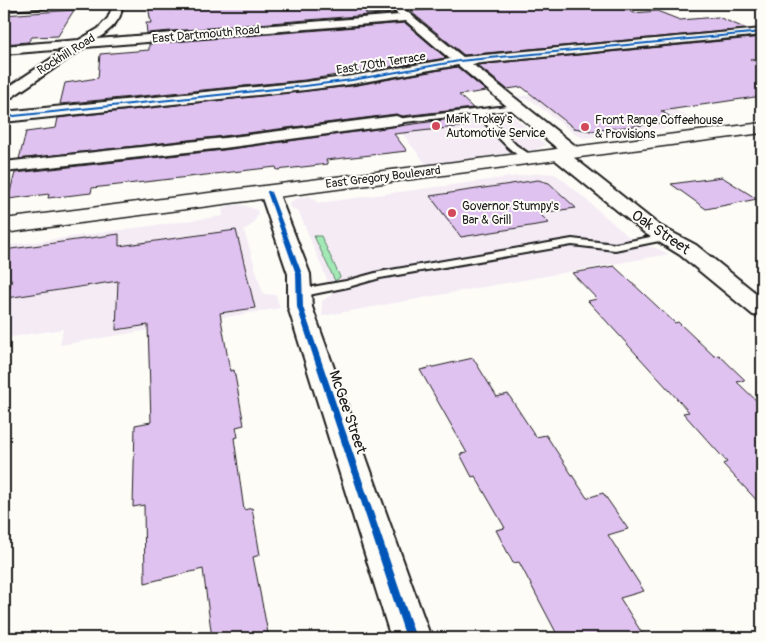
<svg xmlns="http://www.w3.org/2000/svg" width="766" height="642" viewBox="0 0 766 642" font-family="Pangolin,sans-serif">
<style>
.built{fill:#f4ebf5}
.green{fill:#a3e9b6;stroke:#608269}
.building{fill:#e0c2f0;stroke:#1c1c1c}
.lines{fill:none;stroke-linecap:round;stroke-linejoin:round}
.lane-casing{stroke:#1c1c1c;stroke-width:4}
.street-casing{stroke:#1c1c1c;stroke-width:4}
.secondary-casing{stroke:#1c1c1c;stroke-width:3}
.lane{fill:#fdfcf7;fill-rule:evenodd}
.street{fill:#fdfcf7;fill-rule:evenodd}
.secondary{fill:#fdfcf7;fill-rule:evenodd}
.cycleway-casing{stroke:#fdfcf7;stroke-width:3}
.cycleway{fill:#0057b8;fill-rule:evenodd}
.poi-dot{fill:#d1495b;stroke:#fdfcf7;stroke-width:2}
.labels{text-anchor:middle;stroke-width:4;stroke-linejoin:round;paint-order:stroke}
.far-street-label{font-size:12px;fill:#1c1c1c;stroke:#fdfcf7}
.far-poi-label{font-size:12px;fill:#1c1c1c;stroke:#fdfcf7;text-anchor:start}
.street-label{font-size:15px;fill:#1c1c1c;stroke:#fdfcf7}
</style>
<rect width="100%" height="100%" fill="#fdfcf7"/>
<filter id="ink" filterUnits="userSpaceOnUse"><feTurbulence type="fractalNoise" baseFrequency=".02" numOctaves="2"/><feDisplacementMap in="SourceGraphic" scale="10" xChannelSelector="R" yChannelSelector="G"/><feConvolveMatrix kernelMatrix="1 2 1 2 8 2 1 2 1" color-interpolation-filters="sRGB"/></filter>
<g filter="url(#ink)">
<!-- built -->
<g class="built">
<polygon points="633,85 700,124 584,138 576,135 531,100 512,97"/>
<polygon points="501,106 546,145 534,150 426,164 390,118"/>
<polygon points="540,173 554,174 561,178 637,244 656,248 669,254 322,316 322,301 333,294 299,212 290,207 289,204 295,199 310,196 318,203"/>
<polygon points="231,205 243,205 257,210 258,214 253,224 244,230 263,294 276,295 280,308 60,345 63,329 4,338 4,246 223,216 222,208"/>
</g>
<!-- green -->
<polygon class="green" points="314,236 321,236 340,277 335,281"/>
<!-- building -->
<g class="building">
<polygon points="158,4 365,4 366,14 394,13 147,33 146,23 151,23 148,6"/>
<polygon points="508,4 615,4 634,13 657,11 680,20 718,17 747,29 464,55 410,11"/>
<polygon points="74,10 58,36 32,37 28,42 4,44 4,15"/>
<polygon points="405,23 446,58 305,80 60,104 65,83 98,78 100,54 149,50 149,44"/>
<polygon points="762,37 762,58 750,59 762,64 762,96 661,111 677,121 591,131 574,128 522,87 507,89 477,65"/>
<polygon points="457,67 486,91 459,95 473,108 403,116 396,114 224,136 19,159 26,132 56,128 58,118 352,86"/>
<polygon points="458,118 466,126 394,134 407,151 326,160 328,164 277,170 276,167 92,188 91,193 48,198 49,194 8,199 15,173 224,150"/>
<polygon points="722,177 757,199 706,209 671,184"/>
<polygon points="538,180 549,183 576,208 539,213 549,223 461,237 430,196"/>
<polygon points="236,230 255,308 220,313 230,371 234,370 244,425 236,427 238,437 234,438 244,510 252,508 260,555 253,557 269,638 212,638 203,569 145,583 144,505 133,507 135,425 151,422 148,325 116,330 118,281 7,298 12,279 4,281 4,250 119,234 119,246"/>
<polygon points="614,266 675,323 678,322 714,356 719,355 745,380 737,382 762,406 762,506 723,464 727,462 683,413 689,412 588,301 597,299 572,273"/>
<polygon points="473,358 497,397 508,394 536,437 546,435 587,498 603,493 628,529 608,535 644,591 620,598 645,638 559,638 519,562 513,563 496,530 505,528 475,476 472,477 460,454 467,453 420,370"/>
</g>
<g class="lines">
<!-- lane casing -->
<g class="lane-casing">
<g id="lane">
<path d="M516,105L520,107L519,109L485,113L516,145L532,156V160C516,162 488,125 477,114L396,123L392,121L396,119Z"/>
<polygon points="665,234 669,235 670,237 669,239 615,250 572,245 380,278 348,287 299,297 293,293 295,290 346,281 379,272 572,239 615,244"/>
</g>
</g>
<!-- street casing -->
<g class="street-casing">
<g id="street">
<polygon points="4,4 61,4 56,7 4,10"/>
<path d="M111,4H121C125,18 108,32 97,39L399,15L391,8L396,5L400,6L463,57L762,29V35L472,64L578,148L581,152L578,156L573,157L660,226L696,245L762,298V317L753,315L680,255L646,234L553,158L550,154L553,150L558,149L458,65L352,84L305,90L4,122V112L305,82L352,76L450,59L406,21L85,47L9,99L4,100V90L66,49L4,54V46L79,40L98,29L108,18L112,8Z"/>
<polygon points="396,116 402,118 404,121 402,124 224,148 4,172 4,162 224,138"/>
<polygon points="269,186 276,188 278,192 310,274 312,307 431,638 391,638 288,307 288,274 260,192 262,188"/>
</g>
</g>
<!-- secondary casing -->
<g class="secondary-casing">
<polygon id="secondary" points="762,123 762,133 4,233 4,219"/>
</g>
<!-- lane -->
<use href="#lane" class="lane"/>
<!-- street -->
<use href="#street" class="street"/>
<!-- secondary -->
<use href="#secondary" class="secondary"/>
<!-- cycleway casing -->
<g class="cycleway-casing">
<g id="cycleway">
<polygon points="762,31 762,33 459,62 352,81 305,87 4,118 4,116 305,85 352,79 459,60"/>
<polygon points="267,191 269,191 271,192 302,274 303,307 416,638 406,638 297,307 296,274 267,192"/>
</g>
</g>
<!-- cycleway -->
<use href="#cycleway" class="cycleway"/>
</g>
</g>
<!-- markers -->
<g class="poi-dot">
<circle cx="436" cy="126" r="5"/>
<circle cx="585" cy="127" r="5"/>
<circle cx="452" cy="213" r="5"/>
</g>
<g class="labels">
<!-- far-street labels -->
<g class="far-street-label">
<text transform="translate(206 34) rotate(-5)" y="4">East Dartmouth Road</text>
<text transform="translate(66 54) rotate(-32)" y="4">Rockhill Road</text>
<text transform="translate(381 63) rotate(-9)" y="4">East 70th Terrace</text>
<text transform="translate(383 177) rotate(-7)" y="4">East Gregory Boulevard</text>
</g>
<!-- far-poi labels -->
<g class="far-poi-label">
<text x="446" y="123">Mark Trokey's<tspan x="446" dy="14">Automotive Service</tspan></text>
<text x="595" y="124">Front Range Coffeehouse<tspan x="595" dy="14">&amp; Provisions</tspan></text>
<text x="462" y="210">Governor Stumpy's<tspan x="462" dy="14">Bar &amp; Grill</tspan></text>
</g>
<!-- street labels -->
<g class="street-label">
<text transform="translate(661 232) rotate(34)" y="5">Oak Street</text>
<text transform="translate(348 412) rotate(71)" y="5">McGee Street</text>
</g>
</g>
<!-- margin -->
<rect width="766" height="642" fill="none" stroke="#fdfcf7" stroke-width="20"/>
<rect x="10" y="10" width="746" height="622" fill="none" stroke="#1c1c1c" stroke-width="2" filter="url(#ink)"/>
</svg>
